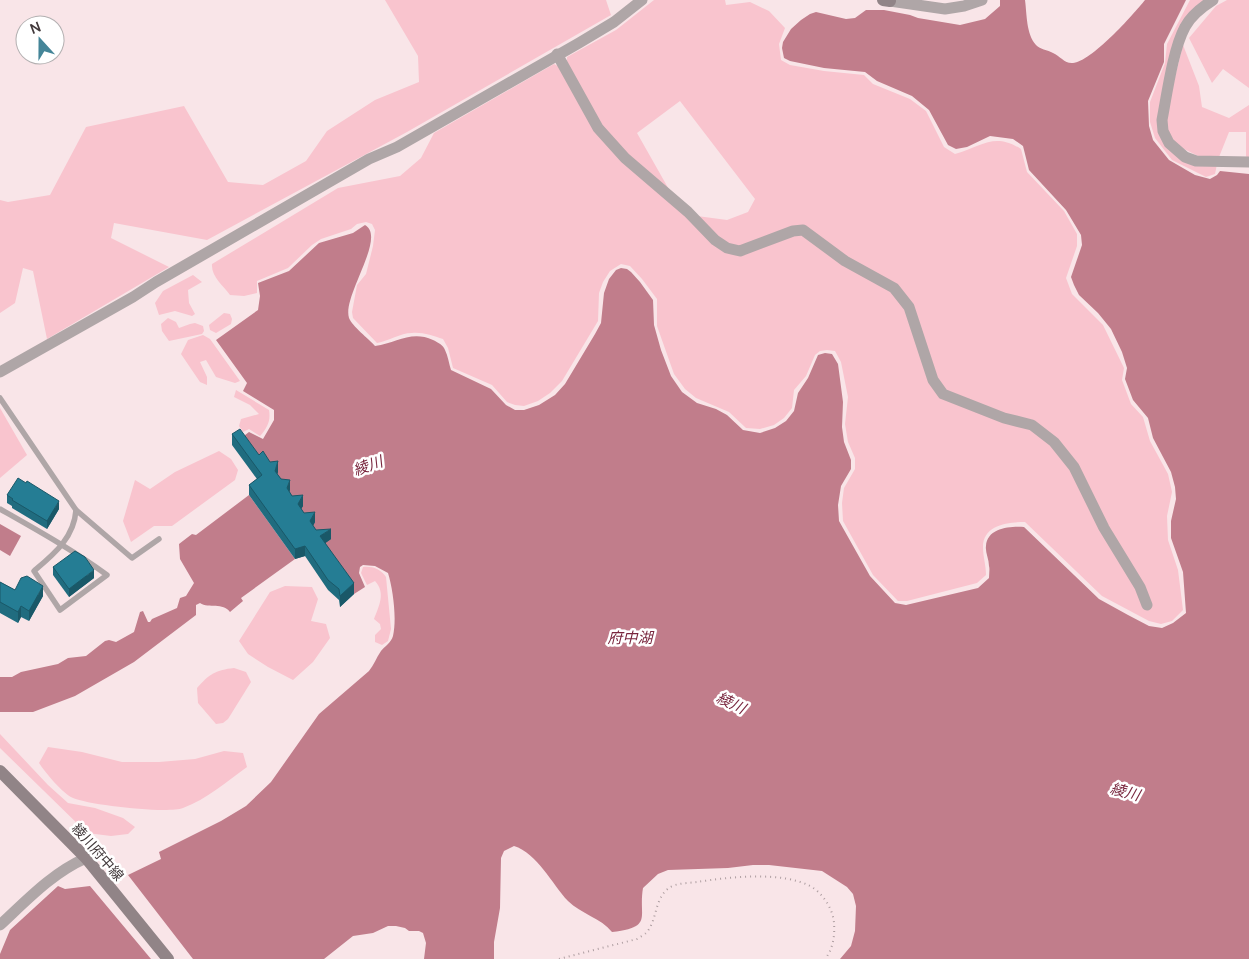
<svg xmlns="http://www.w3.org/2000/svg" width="1249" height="959" viewBox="0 0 1249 959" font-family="Manrope,'Noto Sans JP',sans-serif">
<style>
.green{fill:#f9c4ce;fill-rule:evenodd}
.water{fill:#c17d8b}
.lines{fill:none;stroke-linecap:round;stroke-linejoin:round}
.path{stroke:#ae9ea1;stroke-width:2;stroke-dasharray:1 4;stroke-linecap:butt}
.lane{stroke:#afa6a7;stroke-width:5.5}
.street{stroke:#afa6a7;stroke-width:11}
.secondary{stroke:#918487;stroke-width:12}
.wall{fill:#206c7f}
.shaded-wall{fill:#1a5868}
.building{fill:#257d94;stroke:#1a5868}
.labels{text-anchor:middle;stroke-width:5;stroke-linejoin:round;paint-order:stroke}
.street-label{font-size:14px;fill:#42393b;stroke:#fff}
.water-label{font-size:15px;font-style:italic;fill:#79263e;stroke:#fff}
</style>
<rect width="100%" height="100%" fill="#f9e5e8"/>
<!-- green -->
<g class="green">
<polygon points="385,0 606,0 611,15 407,132 207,240 114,223 111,238 169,267 47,339 33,271 23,268 15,303 0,313 0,200 8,202 50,195 86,127 184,106 228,182 263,185 306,161 327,131 375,100 419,82 418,56"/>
<path d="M654,0H725L726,5L750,2L769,11L785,28L779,44L781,60L790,65L824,71L864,75L873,84L910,99L926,111L944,147L955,154C983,146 994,132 1021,149L1027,172L1064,211L1077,234V246L1066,278L1072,294L1103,325L1124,368L1122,380L1131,404L1143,417L1150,441L1168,474L1172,492L1167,516L1168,540L1178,570L1183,610L1172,621L1161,624L1149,621L1102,596L1025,522C1008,522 983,525 983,547C983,557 986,565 986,575L977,583L907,601H898L873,575L843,521L842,503L844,488L855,469V458L848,442L845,424L848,397L841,362L835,351L827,350L820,351L815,355L806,376L794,390L792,408L784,418L774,425L760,429L746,428L729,412L696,398L685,389L674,374L657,326V299L642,279L630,266L621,264L610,271L603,282L599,293L598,321L562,381L550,393L538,401L524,406L515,405L507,402L492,385L453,368L448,348L443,339C433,336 423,332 412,333C400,333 389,341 377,343L353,318L352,312L357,285L366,274L373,246L375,230L372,224L366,222L357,224L351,229L321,239L312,245L288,268L257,281V293L244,296L230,295C223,285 211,277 212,264L338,188L400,176L421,158L434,133L554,64L560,67L567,65V57L616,30ZM680,101L755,199L748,212L727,220L697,216L671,193L637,133Z"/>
<polygon points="1190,0 1204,0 1184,24 1158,115 1183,160 1217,164 1215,174 1206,177 1172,160 1155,138 1150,122 1150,102 1165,63 1167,44"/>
<polygon points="1227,0 1249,0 1249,88 1223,69 1212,83 1189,38 1216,6"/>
<polygon points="1183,45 1199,86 1202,107 1229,118 1249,105 1249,163 1246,156 1246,132 1229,132 1219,157 1198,156 1178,146 1165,129 1165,117"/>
<polygon points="193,275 202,282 188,290 189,303 195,314 192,316 175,311 159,315 155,303 163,291"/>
<polygon points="224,313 230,314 232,319 231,324 216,333 210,330 209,325"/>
<polygon points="168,318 176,322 179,328 190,324 195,323 203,326 204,331 202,334 169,341 162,331 161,324"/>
<polygon points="203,335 210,339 240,381 235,383 216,377 206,360 200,362 207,377 207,385 200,382 181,354 188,340"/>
<path d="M236,390L269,410C271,421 267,428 260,436L249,429L243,432L239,426L241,419L259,414L250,405L234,397Z"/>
<polygon points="0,408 27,455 0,478"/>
<polygon points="219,451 231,459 238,470 235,480 172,526 154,526 131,542 123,521 135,480 150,489 175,472"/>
<path d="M363,567C372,566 381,569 386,577L391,629L388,641L382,645L375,642V635L381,629L380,624L374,619C379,606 386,593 375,581L367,585L361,573Z"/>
<polygon points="285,586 312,587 318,599 311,621 326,624 330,638 313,662 293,680 268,667 248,654 239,641 270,592"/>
<path d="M234,668L246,672L251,682L228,719L223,723L216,724L198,703L197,688C209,674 216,670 234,668Z"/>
<polygon points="0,734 48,785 68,803 95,808 123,818 135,827 128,834 111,836 87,833 0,748"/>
<path d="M48,747L82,752L122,762H159L195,759L224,751L243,753L247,767C226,782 207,799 183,808C167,814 89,805 73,798C63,794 45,772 39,763Z"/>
</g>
<!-- water -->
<g class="water">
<path d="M1000,0H1025C1027,14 1026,34 1036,45C1039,49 1048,50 1053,53C1060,56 1065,64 1073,63C1091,62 1133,15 1145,0H1186L1164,44V62L1148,101L1149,126L1153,140L1169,160L1195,175L1210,179L1217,175L1220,171L1249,174V959H840L851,946L855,931L856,906L853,894L847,887L822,871L769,865H753L728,868L668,870L658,874L643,888C638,917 654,927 612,932C601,918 581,914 568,901C552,884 537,853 514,846L504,851L501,858L500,908L494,942V959H424L426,943L423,933L419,931H409L405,928L396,926H388L373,933L353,936L324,959H193L128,875L161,859L159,852L221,821L246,806L271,782L319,714L369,671C374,665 376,658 381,651C385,646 391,643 393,636C397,619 393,589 388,573L375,566L363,565L360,567L359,573L365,587L354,594L240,439L249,432L263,439L274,420V410L243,391L247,383L216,340L258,310L260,296L258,283L289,271L319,243L353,233L365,225C387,237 342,296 349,318C352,326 369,339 375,346C397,343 411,330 433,340C439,343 443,345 445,350C448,356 449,364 451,370L491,389L506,405L515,410H524L539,405L555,395L565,384L595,334L601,323L604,293L609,279L616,270L621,268L627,269L631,272L640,282L653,300L654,325L661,350L671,376L682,392L697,403L716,409L727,415L743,430L760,433L775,428L786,421L794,411L798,393L808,378L818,355L825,353L832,354L838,364L843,402L842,427L844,442L851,460V469L841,486L838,505L839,521L870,576L895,603L906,605L978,588L989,578C989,574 990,569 989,566C989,559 985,552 986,546C987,528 1010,526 1024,527L1099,599L1128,615L1149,626L1162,628L1173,623L1186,613L1183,572L1171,538V521L1176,499L1175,487L1171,472L1153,438L1148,418L1133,400L1125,379L1127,368L1122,352L1111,329L1098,313L1079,295L1074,285L1071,277L1082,245L1081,235L1066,210L1029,170L1023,146L1013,139L990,136L967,147L956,149L948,145L929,110L912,96L877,81L865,72L824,68L790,61L784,58L782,48L783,42L791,29L801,20L810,14L816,12L846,19L855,18L866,10H884L910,15L918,18L960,25L985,19L1000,6Z"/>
<path d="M249,495L295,559L241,598L243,601L230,612C223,602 209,609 200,603L196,605V615L134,662L75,696L33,712H0V677H12L21,672L58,664L68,658L86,656L105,641L109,640L116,642L134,632L140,612L143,611L148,622H150L152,619L177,608L180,598L186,596L194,583L180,559L179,544L192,534L196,535Z"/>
<polygon points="0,524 21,536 10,556 0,550"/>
<polygon points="58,886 65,889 90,886 151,959 0,959 0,954 10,930"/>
</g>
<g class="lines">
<!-- path -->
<path class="path" d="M559,959L637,939C640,937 644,935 646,933C659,919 653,893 675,885C682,883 690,883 697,882C729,877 781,871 810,886C823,893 833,909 834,923C835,936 833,949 825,959"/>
<!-- lane -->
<g class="lane">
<polyline points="0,398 76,510 132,558 159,539"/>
<path d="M0,509C37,530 73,550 107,575L60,610L34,571C54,554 74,538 76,510"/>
</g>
<!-- street -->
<g class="street">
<path d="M1213,0C1202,7 1191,15 1185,27C1173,49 1167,94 1162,120L1163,131L1169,143L1185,157L1196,161L1249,162"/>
<polyline points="890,1 945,9 964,6 982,0"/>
<polyline points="557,54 598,128 625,158 688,212 715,240 727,248 740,251 793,231 803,230 845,261 894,288 909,307 933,380 943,394 1004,418 1032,425 1054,442 1074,467 1104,528 1140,587 1147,605"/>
<polyline points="0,372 133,297 156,282 369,159 397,147 579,43 614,22 642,0"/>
<path d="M0,925C27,900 52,873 86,858"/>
</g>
<!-- secondary -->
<g class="secondary">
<polyline points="883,0 890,1"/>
<polyline points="0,771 86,858 168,959"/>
</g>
</g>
<!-- wall -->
<g class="wall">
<polygon points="232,434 259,455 278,472 277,474 290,490 289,491 292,496 303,506 301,509 304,513 315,522 313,526 316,530 331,539 325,543 354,594 340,607 339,600 328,590 305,556 295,559 249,495 249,485 257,479 232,445"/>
<polygon points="7,495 59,509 47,529 12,508 12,506 7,503"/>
<polygon points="53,567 94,578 69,597 53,575"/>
<polygon points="0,582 15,590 43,596 29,621 21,617 18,623 0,613"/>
</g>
<!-- shaded-wall -->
<g class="shaded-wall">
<polygon points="278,461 278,472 275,481 275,471"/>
<polygon points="290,480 290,490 287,498 287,488"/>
<polygon points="303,495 303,506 298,514 298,504"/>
<polygon points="59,501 59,509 47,529 47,521"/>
<polygon points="315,512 315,522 310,531 310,521"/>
<polygon points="331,529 331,539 320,547 320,536"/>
<polygon points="305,546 305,556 295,559 295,549"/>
<polygon points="94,570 94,578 69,597 69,589"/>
<polygon points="354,583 354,594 340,607 340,596"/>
<polygon points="43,586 43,596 29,621 29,611"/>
<polygon points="21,606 21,617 18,623 18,612"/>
</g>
<!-- building -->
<g class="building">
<polygon points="240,429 259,455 263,451 270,462 278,461 275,471 281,479 290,480 287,488 292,496 303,495 298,504 304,513 315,512 310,521 316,530 331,529 320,536 354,583 340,596 339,589 328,580 305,546 295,549 249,485 262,475 232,434"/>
<polygon points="18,478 26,483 27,481 59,501 47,521 12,500 13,499 7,495"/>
<polygon points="75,551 85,557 94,570 69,589 53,567"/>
<polygon points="27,576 43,586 29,611 21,606 18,612 0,602 0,582 15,590 21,578"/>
</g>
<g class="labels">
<!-- street labels -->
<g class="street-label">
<text transform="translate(98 852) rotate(49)" y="5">綾川府中線</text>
</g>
<!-- water labels -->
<g class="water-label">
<text transform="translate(368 466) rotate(-20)" y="5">綾川</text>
<text x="630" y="643">府中湖</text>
<text transform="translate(731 703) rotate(26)" y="5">綾川</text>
<text transform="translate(1125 792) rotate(15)" y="5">綾川</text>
</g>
</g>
<!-- north arrow -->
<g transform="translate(40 40) rotate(339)"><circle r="24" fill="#ffffff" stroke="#b3b0b1"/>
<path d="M0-4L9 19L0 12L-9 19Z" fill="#448598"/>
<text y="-8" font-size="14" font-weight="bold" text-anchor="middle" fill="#42393b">N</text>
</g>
</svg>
